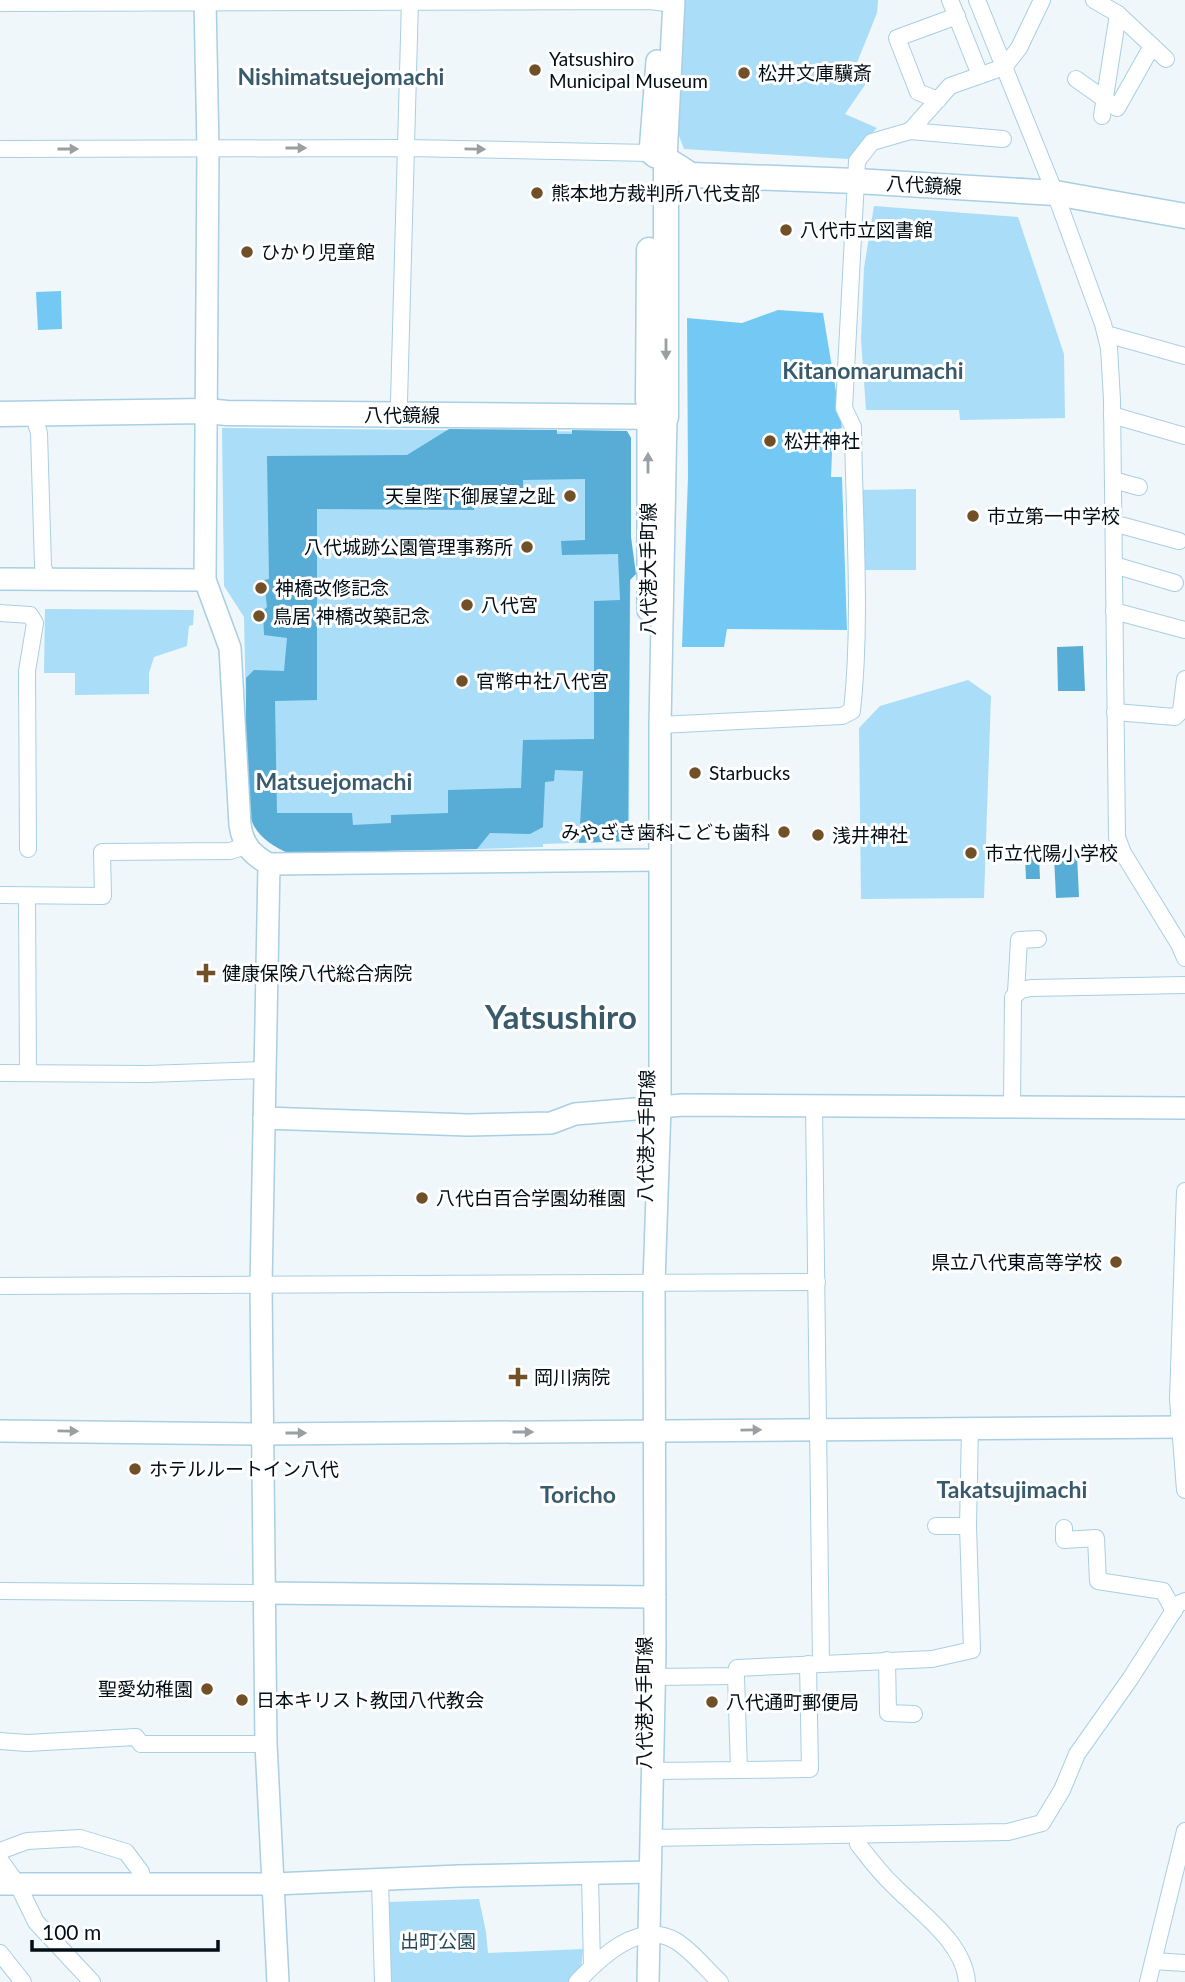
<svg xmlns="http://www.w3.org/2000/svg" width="1185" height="1982" viewBox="0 0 1185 1982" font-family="Lato,'Noto Sans JP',sans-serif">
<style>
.green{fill:#aaddf7}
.forest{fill:#73c9f3}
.water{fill:#57add6;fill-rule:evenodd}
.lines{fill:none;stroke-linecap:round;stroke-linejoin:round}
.street-casing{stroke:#a8cfe3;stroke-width:18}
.secondary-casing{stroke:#a8cfe3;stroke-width:24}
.primary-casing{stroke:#a8cfe3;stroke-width:27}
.street{stroke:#fff;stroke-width:16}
.secondary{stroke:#fff;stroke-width:21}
.primary{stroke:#fff;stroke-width:24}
.oneway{fill:#9a9fa1}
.poi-dot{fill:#715027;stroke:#fff;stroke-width:2.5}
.labels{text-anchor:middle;stroke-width:6;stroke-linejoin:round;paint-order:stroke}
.poi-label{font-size:19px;fill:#020e15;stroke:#fff;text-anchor:start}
.street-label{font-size:19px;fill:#020e15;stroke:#fff}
.park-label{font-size:19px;fill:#23485a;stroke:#fff}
.quarter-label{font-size:23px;font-weight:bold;fill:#375b6c;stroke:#fff}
.town-label{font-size:33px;font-weight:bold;fill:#375b6c;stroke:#fff}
</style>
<rect width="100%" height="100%" fill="#eff7fb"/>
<!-- green -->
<g class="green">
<polygon points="683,0 878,0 877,13 852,75 867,82 845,114 877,128 848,159 684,149 678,133"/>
<polygon points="874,206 1018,217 1064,354 1065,418 960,420 959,410 866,410 861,339 864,268"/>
<path d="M222,428L627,432L631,438L629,841L543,844V847L477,849V846L288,853C267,842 254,832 248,807L244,617L224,586Z"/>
<polygon points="916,489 916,570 861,570 861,490"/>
<polygon points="45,609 194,610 193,625 189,626 187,646 154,657 149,673 149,694 75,695 75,673 44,673"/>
<polygon points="968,680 991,696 984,898 861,899 859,728 880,706"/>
<polygon points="479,1899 486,1932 488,1953 583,1949 581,1971 571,1982 391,1982 387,1902"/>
</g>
<!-- forest -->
<g class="forest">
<polygon points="61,291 62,329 38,330 36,292"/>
<polygon points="778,310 823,313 842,428 833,430 831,477 842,477 847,630 727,629 724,647 682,647 688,477 687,318 742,323"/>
</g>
<!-- water -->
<g class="water">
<path d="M449,429L557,430V434H572V430L627,431L631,438V537L636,574L630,580L628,841L579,843L583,771L555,770L554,781L545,782L543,827L530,834L490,833L477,849L288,853C275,847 262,840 254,826C241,802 247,710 246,678L254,670L284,671L287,638L264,635L263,611L267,607L264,580L269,579L267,456L407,455ZM585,479V540L561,541L562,555L618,554L620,600L594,601V739L523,740L521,788L448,790V813L391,815V823L353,825L352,813H277L275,701L317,700V509L474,510V493L523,492V480Z"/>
<polygon points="1083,646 1085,691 1058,691 1057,647"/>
<polygon points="1077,855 1079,897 1056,898 1054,856"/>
<polygon points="1039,856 1040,879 1026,879 1025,857"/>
</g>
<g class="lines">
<!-- street casing -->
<g class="street-casing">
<g id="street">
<polyline points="950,0 980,75"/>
<polyline points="977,0 1055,193 1103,324 1109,348 1112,400 1117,837 1123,853 1179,944 1185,958"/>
<polyline points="1094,0 1118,14 1166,59"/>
<path d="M0,3C216,4 433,0 649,1L674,4"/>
<polyline points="1076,79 1117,108 1152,46"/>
<polyline points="938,100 918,92 897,38 957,16"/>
<polyline points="1102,116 1118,14"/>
<polyline points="910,131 1003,139"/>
<polyline points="0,149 407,148 650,153"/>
<polyline points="1106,334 1185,356"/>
<polyline points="399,402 410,0"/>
<polyline points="33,413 39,433 43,566 47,579"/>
<polyline points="1112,415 1185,436"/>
<polyline points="1113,480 1139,487"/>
<polyline points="1113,523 1179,541"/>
<polyline points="1114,565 1175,583"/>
<polyline points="1114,611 1185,630"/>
<polyline points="0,613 30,615 35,623 27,671 28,849"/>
<polyline points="1115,712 1175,717 1181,711 1185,679"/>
<path d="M660,725L842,716L852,711C862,618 854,521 853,427L844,408L857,161L872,142L910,131L950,86L1004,67L1019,48L1042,0"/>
<polyline points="0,895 103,896 102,852 230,851 246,846"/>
<polyline points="27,896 28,1072"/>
<polyline points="1016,993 1019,940 1038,939"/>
<polyline points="0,1073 147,1074 265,1070"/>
<polyline points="814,1104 821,1663"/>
<polyline points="1012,1106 1013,997 1021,990 1031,988 1185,985"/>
<polyline points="1185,1191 1178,1399 1185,1490"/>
<polyline points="0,1286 817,1282"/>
<polyline points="936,1526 968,1526"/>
<polyline points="1064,1528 1064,1540 1096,1538 1098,1581 1163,1591 1174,1611"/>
<polyline points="0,1591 264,1593"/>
<polyline points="887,1660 888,1713 914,1714"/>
<polyline points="653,1677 736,1676 737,1668 932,1659 972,1650 968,1526 970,1427"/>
<polyline points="0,1741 27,1743 136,1737 141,1744 266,1744"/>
<polyline points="739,1770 810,1769 808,1664"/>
<polyline points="652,1771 739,1770 736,1676"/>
<path d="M857,1836L858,1844C869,1858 880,1873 893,1885C919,1912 964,1942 967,1982"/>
<polyline points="651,1838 1008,1832 1042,1823 1062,1790 1077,1754 1130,1679 1178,1604 1185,1601"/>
<polyline points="0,1851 27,1841 80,1838 126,1852 141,1872 143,1885"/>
<polyline points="0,1860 18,1885 36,1922 92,1982"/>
<polyline points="590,1875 592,1966"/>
<polyline points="380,1881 383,1982"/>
<polyline points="0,1953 23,1982"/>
<polyline points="1153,1961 1185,1963"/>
<path d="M577,1982C600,1958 639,1919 676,1941C692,1951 706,1969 720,1982"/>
<polyline points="1148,1982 1185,1831"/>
</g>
</g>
<!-- secondary casing -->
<g class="secondary-casing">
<g id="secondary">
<path d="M205,0L208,149L205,580L230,648L240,825C243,845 252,855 269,864L659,860"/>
<polyline points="650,153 657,61"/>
<polyline points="666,159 674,0"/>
<polyline points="648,401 648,610"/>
<polyline points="0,579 205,580"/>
<polyline points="269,864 261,1286 266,1744 278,1982"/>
<polyline points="264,1118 468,1125 551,1123 575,1114 683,1105 1185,1108"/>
<polyline points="0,1431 262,1434 1185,1427"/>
<polyline points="264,1593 655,1597"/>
<polyline points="0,1884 274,1884 459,1876 650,1872"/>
<polyline points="648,1982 655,1650 654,1283 660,1107 660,725 666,417"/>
</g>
</g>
<!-- primary casing -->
<g class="primary-casing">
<g id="primary">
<polyline points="655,155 666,159 691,175 856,181 1055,193 1185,216"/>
<polyline points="648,400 649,250"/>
<polyline points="0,414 206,411 227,413 666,417 666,159"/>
</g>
</g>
<!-- street -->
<use href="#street" class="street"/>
<!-- secondary -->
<use href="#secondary" class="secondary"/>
<!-- primary -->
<use href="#primary" class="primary"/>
</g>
<!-- one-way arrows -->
<defs><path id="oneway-solid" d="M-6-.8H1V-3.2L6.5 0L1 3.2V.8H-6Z" transform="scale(1.75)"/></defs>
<g class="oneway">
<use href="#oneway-solid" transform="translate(296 148)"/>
<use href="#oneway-solid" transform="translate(68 149)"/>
<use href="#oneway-solid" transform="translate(475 149) rotate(1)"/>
<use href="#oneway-solid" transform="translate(666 349) rotate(90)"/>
<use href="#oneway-solid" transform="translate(648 463) rotate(-90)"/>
<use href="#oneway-solid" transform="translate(751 1430) rotate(-1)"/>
<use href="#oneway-solid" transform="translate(68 1431) rotate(1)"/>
<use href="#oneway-solid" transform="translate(523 1432)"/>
<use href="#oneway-solid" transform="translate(296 1433)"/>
</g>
<!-- markers -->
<g class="poi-dot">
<circle cx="535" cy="70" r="7"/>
<circle cx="744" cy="73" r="7"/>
<circle cx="537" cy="193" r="7"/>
<circle cx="786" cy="230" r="7"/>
<circle cx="247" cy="252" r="7"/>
<circle cx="770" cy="441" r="7"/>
<circle cx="570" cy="496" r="7"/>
<circle cx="973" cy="516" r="7"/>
<circle cx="527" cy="547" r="7"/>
<circle cx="261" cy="588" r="7"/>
<circle cx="467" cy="605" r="7"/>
<circle cx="259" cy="616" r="7"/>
<circle cx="462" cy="681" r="7"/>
<circle cx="695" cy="773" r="7"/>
<circle cx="784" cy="832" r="7"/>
<circle cx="818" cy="835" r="7"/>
<circle cx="971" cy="853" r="7"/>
<path d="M202.5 962.5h7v7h7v7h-7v7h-7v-7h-7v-7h7z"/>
<circle cx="422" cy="1198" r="7"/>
<circle cx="1116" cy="1262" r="7"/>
<path d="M514.5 1366.5h7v7h7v7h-7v7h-7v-7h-7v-7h7z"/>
<circle cx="135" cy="1469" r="7"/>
<circle cx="207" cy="1689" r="7"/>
<circle cx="242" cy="1700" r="7"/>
<circle cx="712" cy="1702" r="7"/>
</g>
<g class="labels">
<!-- poi labels -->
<g class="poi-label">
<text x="549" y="66">Yatsushiro<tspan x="549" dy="22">Municipal Museum</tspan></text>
<text x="758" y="80">松井文庫驥斎</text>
<text x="551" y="200">熊本地方裁判所八代支部</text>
<text x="800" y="237">八代市立図書館</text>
<text x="261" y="259">ひかり児童館</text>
<text x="784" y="448">松井神社</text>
<text x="556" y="503" text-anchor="end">天皇陛下御展望之趾</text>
<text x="987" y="523">市立第一中学校</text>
<text x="513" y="554" text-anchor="end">八代城跡公園管理事務所</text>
<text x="275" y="595">神橋改修記念</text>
<text x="481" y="612">八代宮</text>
<text x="273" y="623">鳥居 神橋改築記念</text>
<text x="476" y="688">官幣中社八代宮</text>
<text x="709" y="780">Starbucks</text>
<text x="770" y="839" text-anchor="end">みやざき歯科こども歯科</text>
<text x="832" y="842">浅井神社</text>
<text x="985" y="860">市立代陽小学校</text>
<text x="222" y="980">健康保険八代総合病院</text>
<text x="436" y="1205">八代白百合学園幼稚園</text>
<text x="1102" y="1269" text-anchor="end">県立八代東高等学校</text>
<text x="534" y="1384">岡川病院</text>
<text x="149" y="1476">ホテルルートイン八代</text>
<text x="193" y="1696" text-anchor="end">聖愛幼稚園</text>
<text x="256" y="1707">日本キリスト教団八代教会</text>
<text x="726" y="1709">八代通町郵便局</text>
</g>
<!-- street labels -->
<g class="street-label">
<text transform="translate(924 185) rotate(3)" y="7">八代鏡線</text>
<text x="402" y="422">八代鏡線</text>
<text transform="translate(648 569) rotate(-90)" y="7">八代港大手町線</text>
<text transform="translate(646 1136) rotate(-89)" y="7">八代港大手町線</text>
<text transform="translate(644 1703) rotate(-90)" y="7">八代港大手町線</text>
</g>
<!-- park labels -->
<g class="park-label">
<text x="438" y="1948">出町公園</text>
</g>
<!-- quarter labels -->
<g class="quarter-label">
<text x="341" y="85">Nishimatsuejomachi</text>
<text x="873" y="379">Kitanomarumachi</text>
<text x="334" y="790">Matsuejomachi</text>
<text x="1012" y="1498">Takatsujimachi</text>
<text x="578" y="1503">Toricho</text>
</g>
<!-- town labels -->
<g class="town-label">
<text x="561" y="1029">Yatsushiro</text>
</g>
</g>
<!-- scale -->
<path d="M32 1940v10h186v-10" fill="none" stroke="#020e15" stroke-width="3.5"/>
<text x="42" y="1940" font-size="21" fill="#020e15" stroke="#ffffff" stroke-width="5" paint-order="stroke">100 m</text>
</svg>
